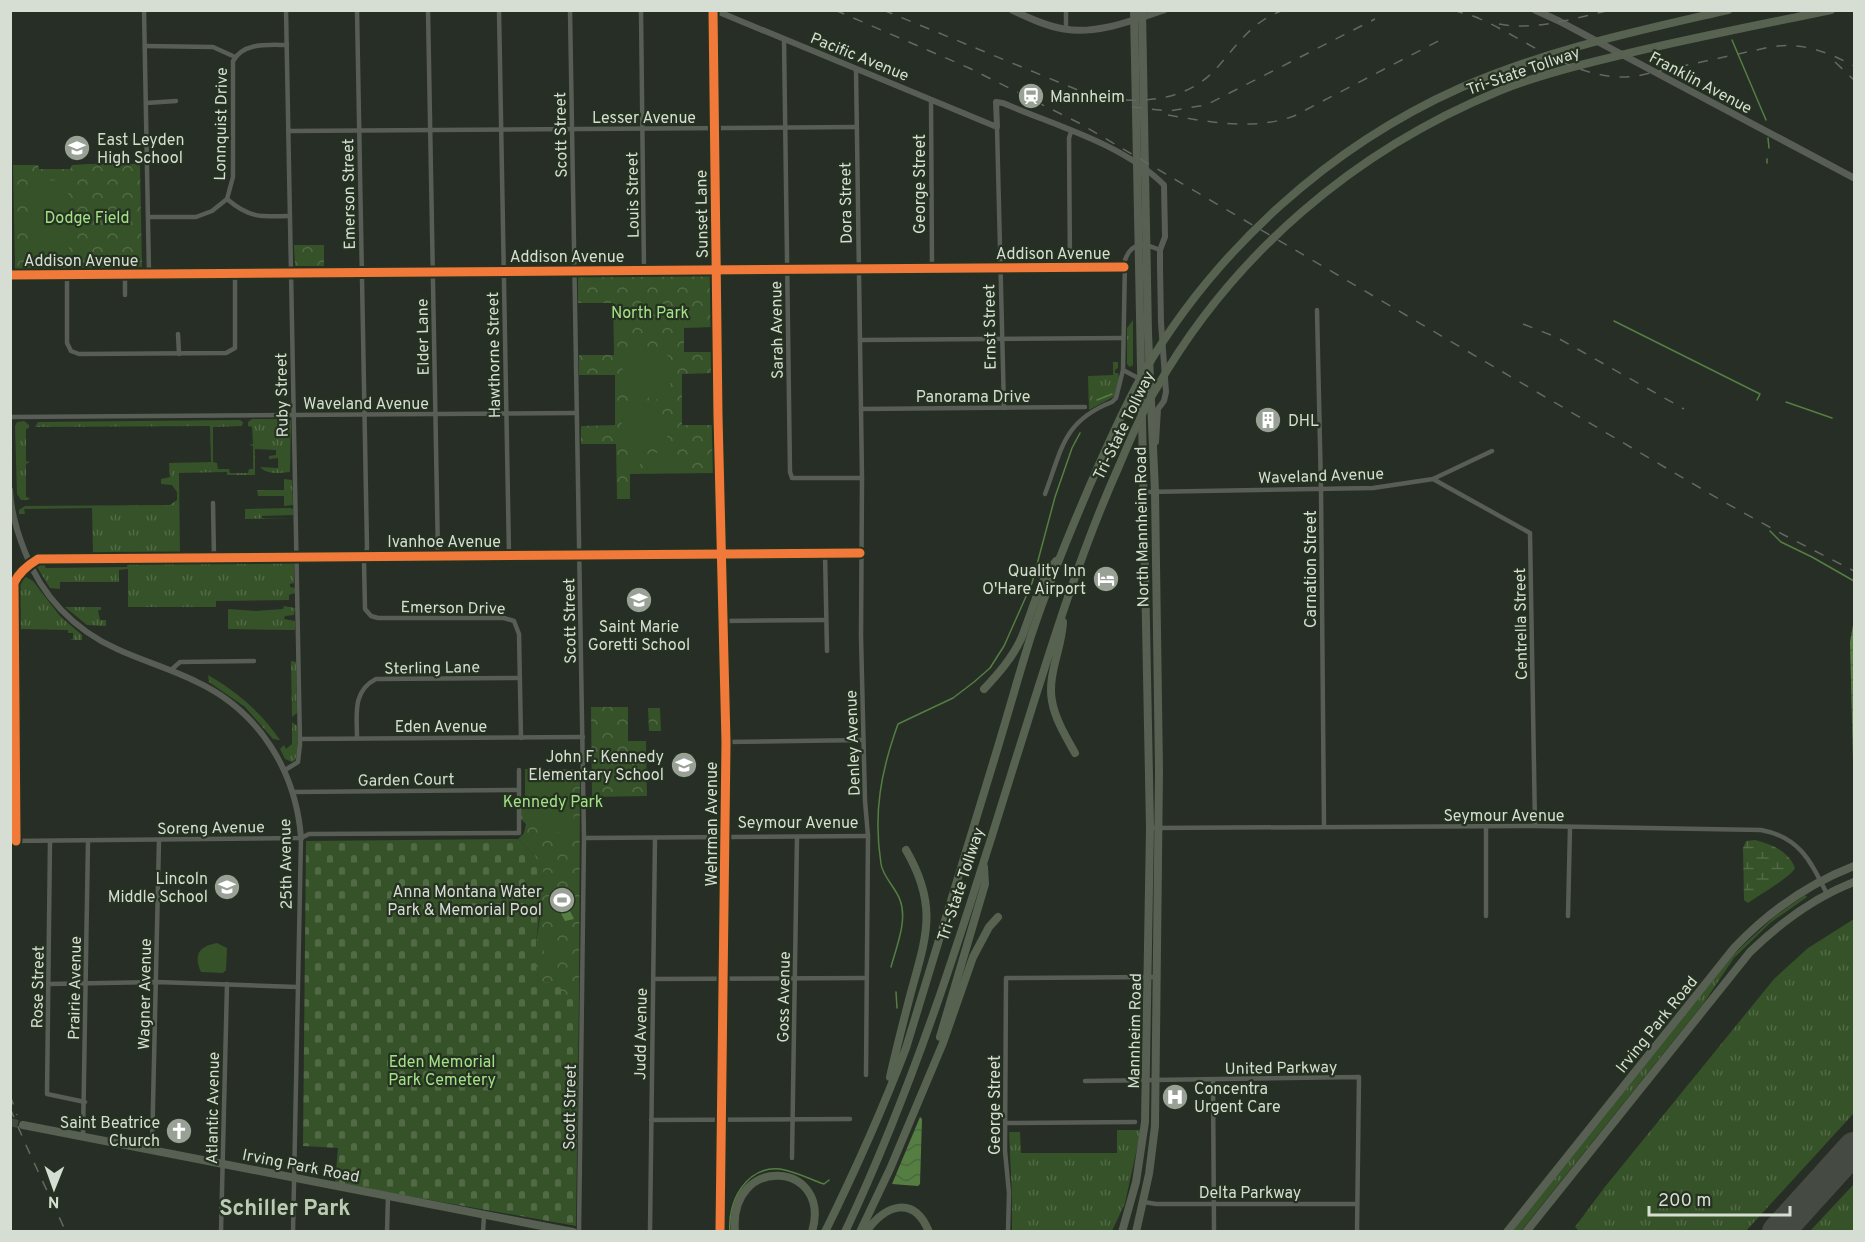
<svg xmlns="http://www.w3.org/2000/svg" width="1865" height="1242" viewBox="0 0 1865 1242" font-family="Overpass,sans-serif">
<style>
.grass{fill:url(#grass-tufts)}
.forest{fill:url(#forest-crowns)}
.wetland{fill:url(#wetland-marsh)}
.cemetery{fill:url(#cemetery-stones)}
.garden{fill:#365228}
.water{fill:url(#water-waves)}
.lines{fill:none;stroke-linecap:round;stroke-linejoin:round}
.stream{stroke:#557f42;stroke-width:1.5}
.runway{stroke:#454b43;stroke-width:32}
.primary-tunnel{stroke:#41483f;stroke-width:8;stroke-dasharray:8 4;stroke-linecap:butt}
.minor{stroke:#585e55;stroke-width:4.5}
.tertiary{stroke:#585e55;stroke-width:6}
.secondary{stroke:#585e55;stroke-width:7}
.primary{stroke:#576052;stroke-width:8}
.motorway{stroke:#576250;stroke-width:8}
.rail{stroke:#636861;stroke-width:1.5;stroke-dasharray:10 10;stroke-linecap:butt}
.cycleway-casing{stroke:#263221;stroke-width:13}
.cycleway{stroke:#f17a3a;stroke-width:9}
.labels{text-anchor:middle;stroke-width:4.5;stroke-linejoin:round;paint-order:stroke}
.street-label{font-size:16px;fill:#d6ddd2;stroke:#263221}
.poi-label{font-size:16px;fill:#d6ddd2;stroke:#263221;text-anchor:end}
.park-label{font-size:16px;fill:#a3e286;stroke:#263221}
.district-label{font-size:22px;font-weight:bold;fill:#bccbb6;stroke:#263221}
</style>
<defs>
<pattern id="grass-tufts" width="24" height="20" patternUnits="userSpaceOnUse" patternTransform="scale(1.5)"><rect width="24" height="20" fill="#365228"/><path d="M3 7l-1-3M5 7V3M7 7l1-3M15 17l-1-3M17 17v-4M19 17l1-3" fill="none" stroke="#526a46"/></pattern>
<pattern id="forest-crowns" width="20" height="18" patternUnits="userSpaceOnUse" patternTransform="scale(1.5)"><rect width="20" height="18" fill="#365228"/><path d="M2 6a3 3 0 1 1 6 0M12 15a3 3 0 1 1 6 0" fill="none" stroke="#526a46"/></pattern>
<pattern id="wetland-marsh" width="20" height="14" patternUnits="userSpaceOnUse" patternTransform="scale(1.5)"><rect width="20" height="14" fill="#365228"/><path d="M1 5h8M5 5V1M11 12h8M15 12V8" fill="none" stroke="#526a46"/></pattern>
<pattern id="cemetery-stones" width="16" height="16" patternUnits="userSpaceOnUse" patternTransform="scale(1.5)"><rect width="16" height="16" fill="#365228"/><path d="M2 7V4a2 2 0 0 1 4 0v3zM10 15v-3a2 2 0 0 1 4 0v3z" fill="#526a46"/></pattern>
<pattern id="water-waves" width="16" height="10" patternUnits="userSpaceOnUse" patternTransform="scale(1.5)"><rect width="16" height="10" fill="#557f42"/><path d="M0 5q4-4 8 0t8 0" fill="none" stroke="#4d6741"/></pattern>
</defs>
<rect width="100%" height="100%" fill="#272e25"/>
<!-- grass -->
<g class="grass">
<polygon points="1133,320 1133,365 1130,367 1127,364 1127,328"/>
<polygon points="1113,362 1118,362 1118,368 1115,370 1115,373 1118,373 1119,378 1115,396 1089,410 1088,376 1113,375"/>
<path d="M252,419H288L291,421L290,472C280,473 267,475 260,467L278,468V458L269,459V456L276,455V450L255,449V475H227V472L179,473L180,555L175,553L174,555L133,553L122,555L115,553L112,555L105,554L93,555L92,508L24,509L25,514H19V510L25,506L170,505L177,500V492L172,485L161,484V479L170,477L169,463L211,462L210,426L35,427L38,422L240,420L243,422L242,426L213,427V462L217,463L218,469H229L230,473H248L249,469H253V446L249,445L253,444L252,427L248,426V422Z"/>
<polygon points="24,421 29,425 29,428 26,429 26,461 30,462 26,464 26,497 30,498 28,500 21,500 17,494 15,426 17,422"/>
<polygon points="284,479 292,480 293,505 284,506 284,496 258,496 257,490 284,490"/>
<polygon points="290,508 293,509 293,515 262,516 262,518 293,518 245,519 245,509"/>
<polygon points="291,559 294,563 294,583 290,584 290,587 295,588 295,593 289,595 289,600 216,601 216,607 128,607 128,569 119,570 119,582 60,582 60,589 50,588 37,567 43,561 46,568 127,567 128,561 130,563 134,561 150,561 151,562 159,560 160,562 168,560 168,562 176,560 179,562 179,560 187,562 188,560 193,560 194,562 197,560 220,562 221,560 240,560 241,562 245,562 245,560 249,560 250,562 257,560 258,562 265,562 267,560"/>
<polygon points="26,577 33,581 60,616 82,635 82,640 69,640 73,639 73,633 68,633 68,630 22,629 18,631 18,587 21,578"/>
<polygon points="284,606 295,608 294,615 285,616 284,619 295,621 295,630 228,629 228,609 256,611 283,609"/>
<polygon points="65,607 101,607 101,610 98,610 100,620 106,620 106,626 87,625"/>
<polygon points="291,661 296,662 297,713 292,717"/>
<path d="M208,675C237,692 261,712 280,740L273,739L245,707L209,682Z"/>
<polygon points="292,722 297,726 298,751 295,760 292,762 285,759 280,749 284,745 286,749 292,744"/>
<polygon points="1805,895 1807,897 1770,923 1734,958 1703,1004 1521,1231 1512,1232 1735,953 1775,916"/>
<polygon points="1854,919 1854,1113 1746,1231 1580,1232 1575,1227 1604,1188 1774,979 1808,948"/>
<polygon points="1117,1130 1141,1130 1125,1203 1112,1231 1012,1231 1012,1196 1009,1132 1020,1132 1021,1153 1117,1153"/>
<polygon points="1854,1184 1854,1231 1810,1231"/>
</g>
<!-- forest -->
<g class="forest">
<polygon points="88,164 140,164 142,267 15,269 13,165 38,165 39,169 70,169 72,165"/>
<polygon points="294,245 324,245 324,266 295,266"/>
<polygon points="713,273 714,327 684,328 684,352 715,352 715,373 682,374 682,425 716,425 716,473 630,474 630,499 617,499 616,444 581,444 581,426 615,425 615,375 579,375 579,355 614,355 613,303 578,303 578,274"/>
<polygon points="591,707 628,707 628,741 646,741 647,796 592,797"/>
<polygon points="648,708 660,708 661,731 649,731"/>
<polygon points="525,769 580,769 579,999 561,999 539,983 536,966 536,943 540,918 535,856 518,839 524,833 526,824 521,819 520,809 525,808"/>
</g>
<!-- wetland -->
<path class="wetland" d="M1755,840C1771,844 1789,851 1795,868C1792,876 1758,896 1748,903L1744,900L1743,848L1746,841Z"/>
<!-- cemetery -->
<polygon class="cemetery" points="518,839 535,856 544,873 536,943 536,966 539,982 561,983 561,999 579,999 576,1226 335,1183 338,1148 303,1146 306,841"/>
<!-- garden -->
<g class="garden">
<polygon points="68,180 69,256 31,256 30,181"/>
<path d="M664,352L669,357L671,400C637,401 621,386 621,353Z"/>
<path d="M622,402C655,402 668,415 668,448L623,445L621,441Z"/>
<polygon points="649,453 676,453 678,457 678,469 673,472 648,471 646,459"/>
<polygon points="623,456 639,456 641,458 639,469 622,467 621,458"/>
<path d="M526,774H568L572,778L574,832C556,835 530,828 527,808C525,797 527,785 526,774Z"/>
<path d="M217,943L227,948L226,970L223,973L201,972C193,955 199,946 217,943Z"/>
<rect x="544" y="947" width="13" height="20"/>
</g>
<!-- water -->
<g class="water">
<polygon points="1853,625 1854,625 1854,802 1850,642"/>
<polygon points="556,894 569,899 562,906 563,908 567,905 574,919 565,921 557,906"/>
<polygon points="920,1117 922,1119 920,1184 918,1186 892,1184"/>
</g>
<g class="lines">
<!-- stream -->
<g class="stream">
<polyline points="1732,40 1766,120"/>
<polyline points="1768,138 1769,148"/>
<polyline points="1767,163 1767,159"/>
<polyline points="1614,321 1760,394 1757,400"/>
<polyline points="1097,400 1112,394"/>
<polyline points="1786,402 1832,418"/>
<polyline points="1770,531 1781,542 1812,557 1854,581"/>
<path d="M891,967C896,948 908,920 900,900C896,888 883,877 881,864C873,813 881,771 898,724L953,698L974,682L990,668L1004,646L1032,583L1055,497L1072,448L1080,433"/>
<polyline points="896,992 897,1008"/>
<path d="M730,1232C727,1202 746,1166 780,1169C793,1171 808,1178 821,1183L824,1184L829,1180"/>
</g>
<!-- runway -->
<polyline class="runway" points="1778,1232 1854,1148"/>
<!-- primary-tunnel -->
<polyline class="primary-tunnel" points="10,1122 23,1125"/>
<!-- minor -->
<g class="minor">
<polyline points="144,10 149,274"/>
<polyline points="357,10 367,548 364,561 365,609 371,616 378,618 504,618 514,621 519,634 521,738"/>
<polyline points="428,10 438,556"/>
<polyline points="499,10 509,555"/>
<polyline points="570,10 584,838 579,1232"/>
<polyline points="641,10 644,271"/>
<polyline points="713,10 718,416 726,742 720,1232"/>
<polyline points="1066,10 1066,30"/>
<polyline points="784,40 790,472 792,478 862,478"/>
<polyline points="145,46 213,47 235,57"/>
<polyline points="856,69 862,478 861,636 865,801 868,836 866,1075"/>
<polyline points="931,100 932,269"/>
<polyline points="146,103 176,101"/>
<polyline points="997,127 1004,408"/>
<polyline points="288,131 856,127"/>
<polyline points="147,162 176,161"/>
<path d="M227,199C249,218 261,217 290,216"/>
<path d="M148,217H196L212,211L227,199L233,177V61C244,42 268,45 287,45"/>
<polyline points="1070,267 1069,138 1071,132"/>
<polyline points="125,274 125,295"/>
<polyline points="10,275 1124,267"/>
<polyline points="67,275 67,343 71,351 79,354 226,353 235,348 235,274"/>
<polyline points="1317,310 1321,489 1324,827"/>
<polyline points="178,334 179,354"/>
<polyline points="860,340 1123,338"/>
<path d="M1123,370L1125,260C1132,241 1144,243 1160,250"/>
<polyline points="861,409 1085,407"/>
<polyline points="10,417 577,413"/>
<polyline points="1433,479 1530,533 1535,826"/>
<polyline points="1145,492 1373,488 1433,479 1492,451"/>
<path d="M1045,494C1062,449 1063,421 1112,402L1116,398L1123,370L1140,379"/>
<polyline points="213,503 214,557"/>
<polyline points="825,553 827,651"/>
<polyline points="723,621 826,620"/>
<polyline points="171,670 180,662 254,661"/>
<path d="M357,738C357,715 352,691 376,679L520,678"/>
<polyline points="300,739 583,737"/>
<polyline points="726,742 863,740"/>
<polyline points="285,770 298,762 300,744 286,10"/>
<polyline points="293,792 519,790"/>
<path d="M1150,828L1535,826L1761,830C1800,837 1811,862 1827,894"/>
<polyline points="584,838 868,836"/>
<polyline points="10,841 301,838 309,834 519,833 519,770"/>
<path d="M16,841L14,583C19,572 28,565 38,559L860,553"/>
<polyline points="50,841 47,1094 85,1102"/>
<polyline points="1486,916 1486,826"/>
<polyline points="1568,916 1570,827"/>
<polyline points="653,979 866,978"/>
<polyline points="49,984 157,982 297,987"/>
<polyline points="1213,1080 1214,1232"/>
<polyline points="1085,1081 1359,1077 1357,1232"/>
<polyline points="651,1120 850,1119"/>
<polyline points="1006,1123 1135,1122"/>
<polyline points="83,1136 88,841"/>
<polyline points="152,1149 159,840"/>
<polyline points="792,1158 797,837"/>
<polyline points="1144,1202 1156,1204 1357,1204"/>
<polyline points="221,1232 227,984"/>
<polyline points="293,1232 301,838"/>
<polyline points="387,1232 388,1196"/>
<polyline points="483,1232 484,1216"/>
<polyline points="650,1232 655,838"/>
<polyline points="1008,1232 1009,1193 1005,1151 1006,978 1158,977"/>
</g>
<!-- tertiary -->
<g class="tertiary">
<path d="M714,10L997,127L996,102L1003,103C1056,126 1123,144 1164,185L1165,237L1160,250V266L1161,322L1166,392L1164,401L1158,409L1156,442"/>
<path d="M10,490C11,512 17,532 25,552C41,595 74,630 117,649C143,661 171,669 197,682C259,711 296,771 301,838"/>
</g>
<!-- secondary -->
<g class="secondary">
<path d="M1012,10C1029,18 1046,26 1064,29C1097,35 1133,20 1164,10"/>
<polyline points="1535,10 1559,21 1854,178"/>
</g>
<!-- primary -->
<g class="primary">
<polyline points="23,1125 573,1232"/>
<polyline points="1122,1232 1136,1182 1145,1122 1150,828 1134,10"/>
<polyline points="1136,1232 1149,1174 1155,1126 1159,771 1155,492 1148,333 1142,10"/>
<path d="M1507,1232L1734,948C1768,912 1808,884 1854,866"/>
<path d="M1526,1232L1750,952C1780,923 1815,897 1854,882"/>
</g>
<!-- motorway -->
<g class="motorway">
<path d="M1063,622C1062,648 1047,675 1052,701C1055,719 1066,737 1075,753"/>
<path d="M984,689C999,673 1012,658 1021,639C1032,613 1038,583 1056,561"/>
<polyline points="940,1037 985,884 984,867"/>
<path d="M890,1077C896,1050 903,1023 910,996C926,937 939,907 906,850"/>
<path d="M735,1232C728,1153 833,1161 812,1232"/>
<path d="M825,1232C855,1171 882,1111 906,1048C936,952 965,856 994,760C1007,718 1018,677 1031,636C1050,579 1073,524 1097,469C1112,436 1126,403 1144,372C1216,249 1330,146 1460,88C1546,50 1637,31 1728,10"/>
<path d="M845,1232C916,1082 965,923 1014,765C1046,664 1076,562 1119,466C1130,440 1141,413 1156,389C1233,254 1355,150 1499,91C1535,76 1575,66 1613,57C1685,39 1759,25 1831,10"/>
<polyline points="860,1232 890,1169 943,1043 973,957 989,927 998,917"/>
<path d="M866,1232C885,1205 914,1194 929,1232"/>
</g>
<!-- rail -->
<g class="rail">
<polyline points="835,10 969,68 1079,123 1724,502 1784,535 1854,571"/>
<path d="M883,10L1085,93C1128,105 1182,105 1215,70C1237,46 1251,21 1284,10"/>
<polyline points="1453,10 1479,18"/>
<path d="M1473,16C1528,38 1575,84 1637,76L1770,47C1802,42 1826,51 1854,66"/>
<path d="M1499,24C1536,31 1575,18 1611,10"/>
<polyline points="1835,62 1854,80"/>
<polyline points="1132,107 1169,111 1206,105 1375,19"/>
<path d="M1168,115C1210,122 1253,131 1294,116L1446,37"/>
<polyline points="1523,324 1556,337 1684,409"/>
<polyline points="10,1095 17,1115"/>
<polyline points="10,1108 25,1143 66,1232"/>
</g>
<!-- cycleway casing -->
<g class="cycleway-casing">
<g id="cycleway">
<polyline points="713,10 718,416 726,742 720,1232"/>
<polyline points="10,275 1124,267"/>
<path d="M16,841L14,583C19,572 28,565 38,559L860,553"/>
</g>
</g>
<!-- cycleway -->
<use href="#cycleway" class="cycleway"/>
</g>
<!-- icons -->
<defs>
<g id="station-disc" transform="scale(1.35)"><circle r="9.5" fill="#99a095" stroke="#263221"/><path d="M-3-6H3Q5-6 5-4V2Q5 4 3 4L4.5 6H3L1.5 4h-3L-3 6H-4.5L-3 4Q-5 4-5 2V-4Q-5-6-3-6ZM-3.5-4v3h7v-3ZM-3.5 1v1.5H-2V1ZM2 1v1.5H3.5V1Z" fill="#fff"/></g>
<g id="school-disc" transform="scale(1.35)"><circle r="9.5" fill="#99a095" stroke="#263221"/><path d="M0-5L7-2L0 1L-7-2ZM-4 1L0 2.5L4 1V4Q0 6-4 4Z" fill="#fff"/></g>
<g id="building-disc" transform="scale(1.35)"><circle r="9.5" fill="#99a095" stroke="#263221"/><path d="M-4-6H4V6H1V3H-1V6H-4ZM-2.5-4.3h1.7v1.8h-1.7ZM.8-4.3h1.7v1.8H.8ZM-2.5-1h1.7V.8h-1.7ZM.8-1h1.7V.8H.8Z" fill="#fff"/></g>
<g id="hotel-disc" transform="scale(1.35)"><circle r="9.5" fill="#99a095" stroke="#263221"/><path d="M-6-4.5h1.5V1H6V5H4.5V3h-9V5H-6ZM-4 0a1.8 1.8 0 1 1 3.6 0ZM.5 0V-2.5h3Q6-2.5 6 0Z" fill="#fff"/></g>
<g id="stadium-disc" transform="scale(1.35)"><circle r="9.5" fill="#99a095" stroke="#263221"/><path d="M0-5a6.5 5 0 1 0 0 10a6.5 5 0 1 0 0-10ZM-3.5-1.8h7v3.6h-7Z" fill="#fff"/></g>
<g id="hospital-disc" transform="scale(1.35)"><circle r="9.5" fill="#99a095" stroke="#263221"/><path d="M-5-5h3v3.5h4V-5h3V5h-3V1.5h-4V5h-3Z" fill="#fff"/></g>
<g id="church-disc" transform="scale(1.35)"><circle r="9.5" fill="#99a095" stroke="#263221"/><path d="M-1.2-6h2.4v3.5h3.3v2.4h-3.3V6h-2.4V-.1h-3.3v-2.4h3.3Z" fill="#fff"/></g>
</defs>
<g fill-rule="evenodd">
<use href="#station-disc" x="1031" y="96"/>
<use href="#school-disc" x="77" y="148"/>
<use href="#building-disc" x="1268" y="420"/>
<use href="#hotel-disc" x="1106" y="579"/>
<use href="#school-disc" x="639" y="600"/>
<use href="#school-disc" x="684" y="765"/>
<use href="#school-disc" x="227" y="887"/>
<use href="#stadium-disc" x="562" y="900"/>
<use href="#hospital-disc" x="1175" y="1097"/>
<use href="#church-disc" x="179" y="1131"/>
</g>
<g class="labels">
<!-- street labels -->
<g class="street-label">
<text transform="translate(860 56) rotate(22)" y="6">Pacific Avenue</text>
<text transform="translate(1523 70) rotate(-19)" y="6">Tri-State Tollway</text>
<text transform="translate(1701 82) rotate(28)" y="6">Franklin Avenue</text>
<text x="644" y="123">Lesser Avenue</text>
<text transform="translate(220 124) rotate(-89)" y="6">Lonnquist Drive</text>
<text transform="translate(560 135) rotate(-91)" y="6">Scott Street</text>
<text transform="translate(919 184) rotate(-90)" y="6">George Street</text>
<text transform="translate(348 194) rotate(-91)" y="6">Emerson Street</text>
<text transform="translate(632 195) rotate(-91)" y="6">Louis Street</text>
<text transform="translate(845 203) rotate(-91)" y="6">Dora Street</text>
<text transform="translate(701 214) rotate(-91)" y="6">Sunset Lane</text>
<text x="1053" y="259">Addison Avenue</text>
<text x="567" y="262">Addison Avenue</text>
<text x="81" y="266">Addison Avenue</text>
<text transform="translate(989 327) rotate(-91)" y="6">Ernst Street</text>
<text transform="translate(776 330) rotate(-91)" y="6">Sarah Avenue</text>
<text transform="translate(422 337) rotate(-91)" y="6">Elder Lane</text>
<text transform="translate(493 355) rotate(-91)" y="6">Hawthorne Street</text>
<text transform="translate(281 395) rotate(-91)" y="6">Ruby Street</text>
<text x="973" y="402">Panorama Drive</text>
<text x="366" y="409">Waveland Avenue</text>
<text transform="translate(1123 425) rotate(-64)" y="6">Tri-State Tollway</text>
<text transform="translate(1321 475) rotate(-2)" y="6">Waveland Avenue</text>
<text transform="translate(1141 527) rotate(-91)" y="6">North Mannheim Road</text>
<text x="444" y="547">Ivanhoe Avenue</text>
<text transform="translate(1310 569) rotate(-90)" y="6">Carnation Street</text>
<text transform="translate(453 607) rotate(1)" y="6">Emerson Drive</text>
<text transform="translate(569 621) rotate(-91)" y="6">Scott Street</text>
<text transform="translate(1520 624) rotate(-91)" y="6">Centrella Street</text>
<text transform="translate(432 667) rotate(-1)" y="6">Sterling Lane</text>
<text x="441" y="732">Eden Avenue</text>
<text transform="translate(852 743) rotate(-92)" y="6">Denley Avenue</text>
<text transform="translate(406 779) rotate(-1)" y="6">Garden Court</text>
<text x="1504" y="821">Seymour Avenue</text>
<text x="798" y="828">Seymour Avenue</text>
<text transform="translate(711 824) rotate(-90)" y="6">Wehrman Avenue</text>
<text transform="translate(211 827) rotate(-1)" y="6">Soreng Avenue</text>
<text transform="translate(285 864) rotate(-91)" y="6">25th Avenue</text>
<text transform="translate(960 884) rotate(-72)" y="6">Tri-State Tollway</text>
<text transform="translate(37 987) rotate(-89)" y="6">Rose Street</text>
<text transform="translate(74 988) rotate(-89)" y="6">Prairie Avenue</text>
<text transform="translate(144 994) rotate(-89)" y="6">Wagner Avenue</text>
<text transform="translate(783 997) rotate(-89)" y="6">Goss Avenue</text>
<text transform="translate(1656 1024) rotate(-51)" y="6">Irving Park Road</text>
<text transform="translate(1134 1031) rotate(-89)" y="6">Mannheim Road</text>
<text transform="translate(640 1034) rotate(-89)" y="6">Judd Avenue</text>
<text transform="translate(1281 1067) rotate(-1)" y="6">United Parkway</text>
<text transform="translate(994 1105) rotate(-90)" y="6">George Street</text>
<text transform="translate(569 1107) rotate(-89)" y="6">Scott Street</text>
<text transform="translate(212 1108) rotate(-89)" y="6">Atlantic Avenue</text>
<text transform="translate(301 1165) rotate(11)" y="6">Irving Park Road</text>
<text x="1250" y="1198">Delta Parkway</text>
</g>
<!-- poi labels -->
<g class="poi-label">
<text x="1050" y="102" text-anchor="start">Mannheim</text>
<text x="97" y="145" text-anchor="start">East Leyden<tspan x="97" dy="18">High School</tspan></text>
<text x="1288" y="426" text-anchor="start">DHL</text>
<text x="1086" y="576">Quality Inn<tspan x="1086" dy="18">O'Hare Airport</tspan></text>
<text x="639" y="632" text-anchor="middle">Saint Marie<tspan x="639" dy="18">Goretti School</tspan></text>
<text x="664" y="762">John F. Kennedy<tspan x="664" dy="18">Elementary School</tspan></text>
<text x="208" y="884">Lincoln<tspan x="208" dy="18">Middle School</tspan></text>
<text x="542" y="897">Anna Montana Water<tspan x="542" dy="18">Park &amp; Memorial Pool</tspan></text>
<text x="1194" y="1094" text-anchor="start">Concentra<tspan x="1194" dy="18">Urgent Care</tspan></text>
<text x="160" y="1128">Saint Beatrice<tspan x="160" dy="18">Church</tspan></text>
</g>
<!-- park labels -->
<g class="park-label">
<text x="87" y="223">Dodge Field</text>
<text x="650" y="318">North Park</text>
<text x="553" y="807">Kennedy Park</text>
<text x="442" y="1067">Eden Memorial<tspan x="442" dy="18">Park Cemetery</tspan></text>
</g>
<!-- district labels -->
<g class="district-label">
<text x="285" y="1215">Schiller Park</text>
</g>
</g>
<!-- border -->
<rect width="1865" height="1242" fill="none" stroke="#d6ddd2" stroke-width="24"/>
<!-- north arrow -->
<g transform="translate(54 1188) rotate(181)" stroke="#263221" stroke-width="4.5" paint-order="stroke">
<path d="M0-4.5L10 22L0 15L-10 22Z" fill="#d6ddd2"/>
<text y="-9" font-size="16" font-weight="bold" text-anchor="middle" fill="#d6ddd2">N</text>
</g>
<!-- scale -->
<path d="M1649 1206v9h141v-9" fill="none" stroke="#d6ddd2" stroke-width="3"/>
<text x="1658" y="1206" font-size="18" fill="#d6ddd2" stroke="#263221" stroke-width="4.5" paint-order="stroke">200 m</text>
</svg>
